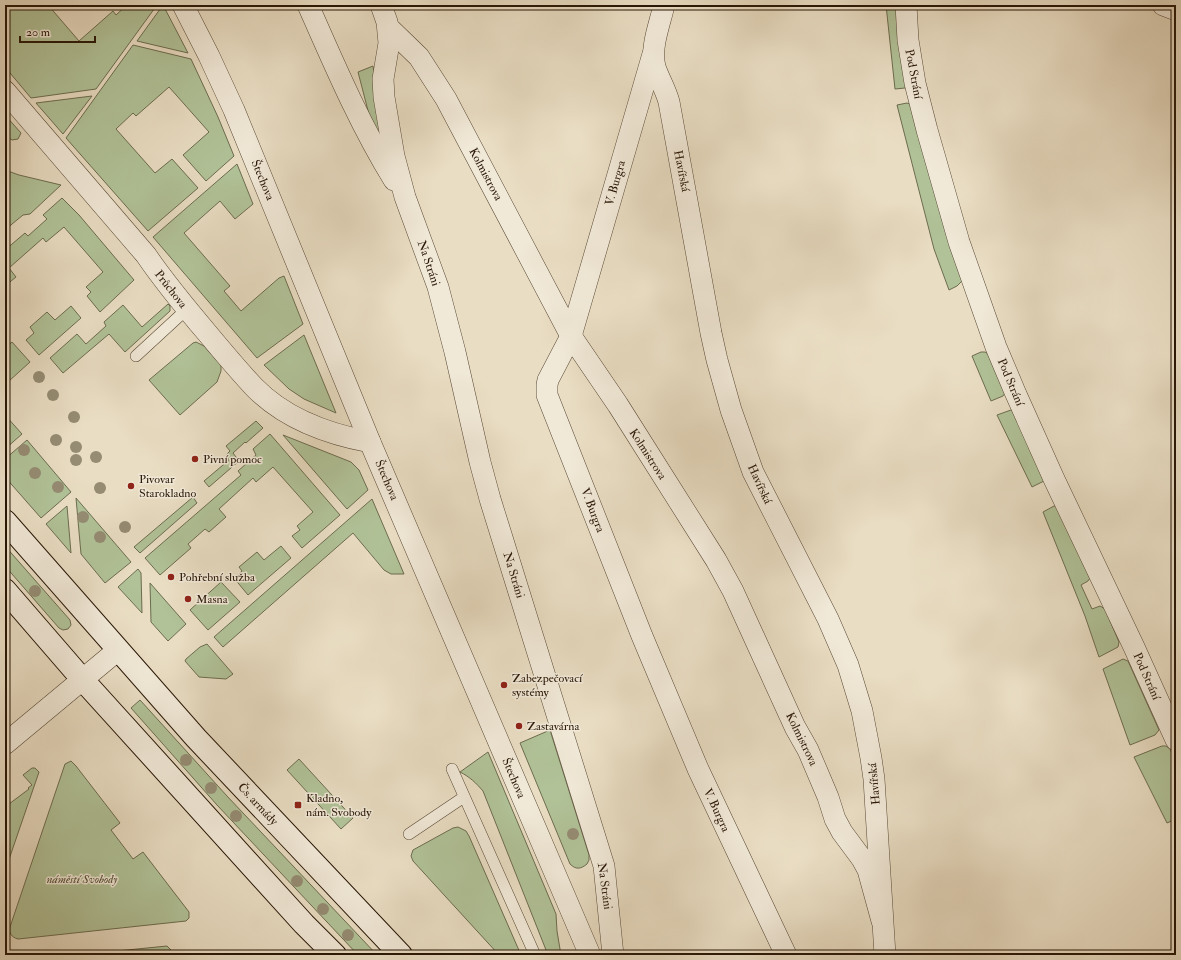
<svg xmlns="http://www.w3.org/2000/svg" width="1181" height="960" viewBox="0 0 1181 960" font-family="'IM FELL Double Pica',serif">
<style>
.green{fill:#b1c298;stroke:#6c6c4f}
.lines{fill:none;stroke-linecap:round;stroke-linejoin:round}
.service-casing{stroke:#584835;stroke-width:12}
.minor-casing{stroke:#584835;stroke-width:22}
.secondary-casing{stroke:#281606;stroke-width:24}
.service{stroke:#f1e9d8;stroke-width:11}
.minor{stroke:#f1e9d8;stroke-width:21}
.secondary{stroke:#f1e9d8;stroke-width:22}
.tree{fill:#958c73}
.poi-dot{fill:#8f2418;stroke:#f1e9d8;stroke-width:1.5}
.labels{text-anchor:middle;stroke-width:3;stroke-linejoin:round;paint-order:stroke}
.street-label{font-size:12px;fill:#281606;stroke:#f1e9d8}
.poi-label{font-size:12px;fill:#281606;stroke:#f1e9d8;text-anchor:start}
.park-label{font-size:12px;font-style:italic;fill:#514a32;stroke:#f1e9d8}
</style>
<rect width="100%" height="100%" fill="#e9ddc3"/>
<filter id="stains"><feTurbulence type="fractalNoise" baseFrequency=".005" numOctaves="4"/><feColorMatrix values="0 0 0 0 .2 0 0 0 0 .09 0 0 0 0 .02 0 0 0 .5 -.17"/></filter>
<radialGradient id="worn" r=".72"><stop offset=".6" stop-color="#630" stop-opacity="0"/><stop offset="1" stop-color="#630" stop-opacity=".3"/></radialGradient>
<!-- green -->
<g class="green">
<polygon points="5,5 48,5 79,41 113,11 116,15 127,5 157,5 96,89 31,98 5,67"/>
<polygon points="163,5 188,53 137,41"/>
<polygon points="886,5 896,5 906,87 905,88 895,89"/>
<polygon points="133,45 191,59 218,117 234,156 206,181 183,155 209,132 169,87 136,116 133,113 116,129 155,173 172,159 198,188 148,231 66,138"/>
<polygon points="373,66 385,145 372,126 358,72"/>
<polygon points="92,96 63,134 36,103"/>
<polygon points="907,103 912,105 962,281 957,286 949,290 934,249 897,105"/>
<polygon points="5,115 21,133 18,139 12,140 5,135"/>
<polygon points="237,164 253,204 235,219 220,201 184,233 230,286 224,291 241,311 279,278 284,276 303,324 257,358 153,237"/>
<polygon points="5,170 19,175 61,185 30,214 23,215 6,229 8,233 5,235 5,196 6,194 5,194"/>
<polygon points="62,198 79,215 134,280 100,312 87,296 91,292 86,287 103,272 64,227 46,242 43,238 9,268 16,277 5,286 5,250 25,233 28,236 47,219 43,215"/>
<polygon points="168,304 170,306 170,311 125,352 109,334 63,373 50,358 77,334 86,344 106,326 104,322 123,305 142,327"/>
<polygon points="71,306 81,318 39,355 26,340 34,333 30,327 47,312 55,320"/>
<polygon points="304,335 336,413 304,399 289,389 264,365"/>
<polygon points="12,342 30,362 9,381 5,376 5,348"/>
<polygon points="196,342 204,346 221,365 221,371 217,382 180,415 149,380 193,343"/>
<polygon points="981,352 985,352 988,354 1005,393 1003,396 991,401 972,356"/>
<polygon points="1011,410 1013,411 1044,481 1032,487 997,415"/>
<polygon points="5,415 22,434 5,449"/>
<polygon points="256,421 263,428 246,443 245,442 233,453 239,461 209,487 204,481 229,460 226,455 230,451 226,446"/>
<polygon points="270,434 340,515 302,548 292,536 300,530 297,526 313,512 273,467 256,482 253,478 219,509 226,517 209,532 205,529 188,544 191,548 160,575 145,558 241,475 238,471 256,455 253,449"/>
<polygon points="283,435 351,462 359,470 368,490 347,509"/>
<polygon points="27,440 71,492 41,518 5,477 5,459"/>
<polygon points="193,497 197,503 140,553 134,547"/>
<polygon points="76,498 131,562 105,583 81,554"/>
<polygon points="372,499 404,574 391,574 384,570 353,533 223,647 214,637"/>
<polygon points="67,506 71,553 46,524"/>
<polygon points="1054,506 1058,507 1090,578 1088,581 1081,585 1092,609 1100,606 1105,609 1119,642 1118,647 1099,657 1085,616 1043,512"/>
<polygon points="5,546 70,620 71,625 68,629 63,630 59,628 5,566"/>
<polygon points="281,546 291,558 248,595 234,578 242,571 239,567 257,552 264,560"/>
<polygon points="138,569 141,573 142,613 118,587"/>
<polygon points="221,582 240,602 208,630 190,610"/>
<polygon points="150,583 186,624 168,641 151,622"/>
<polygon points="207,644 233,674 226,679 199,677 185,661 186,659 200,647"/>
<polygon points="1123,659 1128,661 1159,730 1155,735 1130,745 1103,669"/>
<polygon points="140,700 227,796 377,955 358,955 217,805 131,708"/>
<path d="M550,730L589,855V860L587,864C581,869 576,870 570,864L520,743Z"/>
<polygon points="1162,746 1166,746 1170,749 1176,762 1176,819 1167,823 1134,757"/>
<path d="M488,752L556,914L557,931L561,955H548L483,791C476,783 470,777 460,772Z"/>
<polygon points="299,759 353,818 341,829 287,770"/>
<path d="M71,761L76,766L120,823L111,830L133,859L143,852L189,912V918L186,921L18,939C11,937 9,933 10,927L65,764Z"/>
<polygon points="32,768 35,768 39,772 5,871 5,807 29,789 28,788 32,785 23,775"/>
<polygon points="458,827 466,831 469,836 521,955 499,955 413,861 411,856 413,850 453,828"/>
<polygon points="167,946 171,950 169,955 77,955"/>
</g>
<g class="lines">
<!-- service casing -->
<g class="service-casing">
<g id="service">
<polyline points="136,356 187,309"/>
<polyline points="452,769 535,955"/>
<polyline points="409,834 464,797"/>
</g>
</g>
<!-- minor casing -->
<g class="minor-casing">
<g id="minor">
<polyline points="183,5 209,56 234,110 370,442 590,955"/>
<path d="M308,5C334,64 360,125 394,180"/>
<polyline points="381,5 387,22 389,43 383,79 384,97 394,156 405,197 438,287 455,352 480,462 490,499 604,866 613,955"/>
<path d="M664,5C660,24 650,47 655,67C659,79 666,90 669,102L711,333L717,360L731,410L753,472L828,619L848,665L862,711L871,758L874,779L885,955"/>
<polyline points="906,5 908,40 915,83 927,130 959,242 996,347 1015,392 1054,479 1134,647 1176,740"/>
<polyline points="1163,5 1176,10"/>
<polyline points="388,27 419,57 446,99 571,336 618,405 716,560 733,591 795,727 808,750 828,797 835,819 842,832 862,859 868,870 882,921"/>
<polyline points="653,54 571,336 548,380 547,385 547,395 642,636 698,769 786,955"/>
<path d="M5,91L146,255C165,283 186,308 208,334C223,352 238,370 254,387C285,419 327,434 370,442"/>
<polyline points="5,744 118,650"/>
</g>
</g>
<!-- secondary casing -->
<g class="secondary-casing">
<g id="secondary">
<polyline points="5,521 196,738 401,955"/>
<polyline points="5,590 82,679 304,924 335,955"/>
</g>
</g>
<!-- service -->
<use href="#service" class="service"/>
<!-- minor -->
<use href="#minor" class="minor"/>
<!-- secondary -->
<use href="#secondary" class="secondary"/>
</g>
<!-- trees -->
<g class="tree">
<circle cx="39" cy="377" r="6"/>
<circle cx="53" cy="395" r="6"/>
<circle cx="74" cy="417" r="6"/>
<circle cx="56" cy="440" r="6"/>
<circle cx="76" cy="447" r="6"/>
<circle cx="24" cy="450" r="6"/>
<circle cx="96" cy="457" r="6"/>
<circle cx="76" cy="460" r="6"/>
<circle cx="35" cy="473" r="6"/>
<circle cx="58" cy="487" r="6"/>
<circle cx="100" cy="488" r="6"/>
<circle cx="83" cy="517" r="6"/>
<circle cx="125" cy="527" r="6"/>
<circle cx="100" cy="537" r="6"/>
<circle cx="35" cy="591" r="6"/>
<circle cx="186" cy="760" r="6"/>
<circle cx="211" cy="788" r="6"/>
<circle cx="236" cy="816" r="6"/>
<circle cx="573" cy="834" r="6"/>
<circle cx="297" cy="881" r="6"/>
<circle cx="323" cy="909" r="6"/>
<circle cx="348" cy="935" r="6"/>
</g>
<!-- markers -->
<g class="poi-dot">
<circle cx="195" cy="459" r="4"/>
<circle cx="131" cy="486" r="4"/>
<circle cx="171" cy="577" r="4"/>
<circle cx="188" cy="599" r="4"/>
<circle cx="504" cy="685" r="4"/>
<circle cx="519" cy="726" r="4"/>
<rect x="294" y="801" width="8" height="8" rx="2"/>
</g>
<g class="labels">
<!-- street labels -->
<g class="street-label">
<text transform="translate(914 74) rotate(79)" y="4">Pod Strání</text>
<text transform="translate(682 171) rotate(79)" y="4">Havířská</text>
<text transform="translate(486 174) rotate(62)" y="4">Kolmistrova</text>
<text transform="translate(263 180) rotate(68)" y="4">Štechova</text>
<text transform="translate(615 183) rotate(-74)" y="4">V. Burgra</text>
<text transform="translate(429 263) rotate(71)" y="4">Na Stráni</text>
<text transform="translate(171 289) rotate(52)" y="4">Průchova</text>
<text transform="translate(1011 382) rotate(67)" y="4">Pod Strání</text>
<text transform="translate(648 454) rotate(57)" y="4">Kolmistrova</text>
<text transform="translate(387 480) rotate(67)" y="4">Štechova</text>
<text transform="translate(760 484) rotate(65)" y="4">Havířská</text>
<text transform="translate(593 510) rotate(69)" y="4">V. Burgra</text>
<text transform="translate(514 575) rotate(73)" y="4">Na Stráni</text>
<text transform="translate(1147 676) rotate(66)" y="4">Pod Strání</text>
<text transform="translate(802 739) rotate(64)" y="4">Kolmistrova</text>
<text transform="translate(514 778) rotate(67)" y="4">Štechova</text>
<text transform="translate(874 784) rotate(-95)" y="4">Havířská</text>
<text transform="translate(258 804) rotate(47)" y="4">Čs. armády</text>
<text transform="translate(717 810) rotate(65)" y="4">V. Burgra</text>
<text transform="translate(605 886) rotate(82)" y="4">Na Stráni</text>
</g>
<!-- poi labels -->
<g class="poi-label">
<text x="203" y="463">Pivní pomoc</text>
<text x="139" y="483">Pivovar<tspan x="139" dy="14">Starokladno</tspan></text>
<text x="179" y="581">Pohřební služba</text>
<text x="196" y="603">Masna</text>
<text x="512" y="682">Zabezpečovací<tspan x="512" dy="14">systémy</tspan></text>
<text x="527" y="730">Zastavárna</text>
<text x="306" y="802">Kladno,<tspan x="306" dy="14">nám. Svobody</tspan></text>
</g>
<!-- park labels -->
<g class="park-label">
<text x="82" y="883">náměstí Svobody</text>
</g>
</g>
<!-- margin -->
<rect width="1181" height="960" fill="none" stroke="#e9ddc3" stroke-width="20"/>
<rect x="6" y="6" width="1169" height="948" fill="none" stroke="#281606" stroke-width="2"/>
<rect x="10" y="10" width="1161" height="940" fill="none" stroke="#281606"/>
<!-- scale -->
<path d="M20 36v6h75v-6" fill="none" stroke="#281606" stroke-width="2"/>
<text x="26" y="36" font-size="12" fill="#281606" stroke="#f1e9d8" stroke-width="3" paint-order="stroke">20 m</text>
<rect width="100%" height="100%" filter="url(#stains)"/>
<rect width="100%" height="100%" fill="url(#worn)"/>
</svg>
